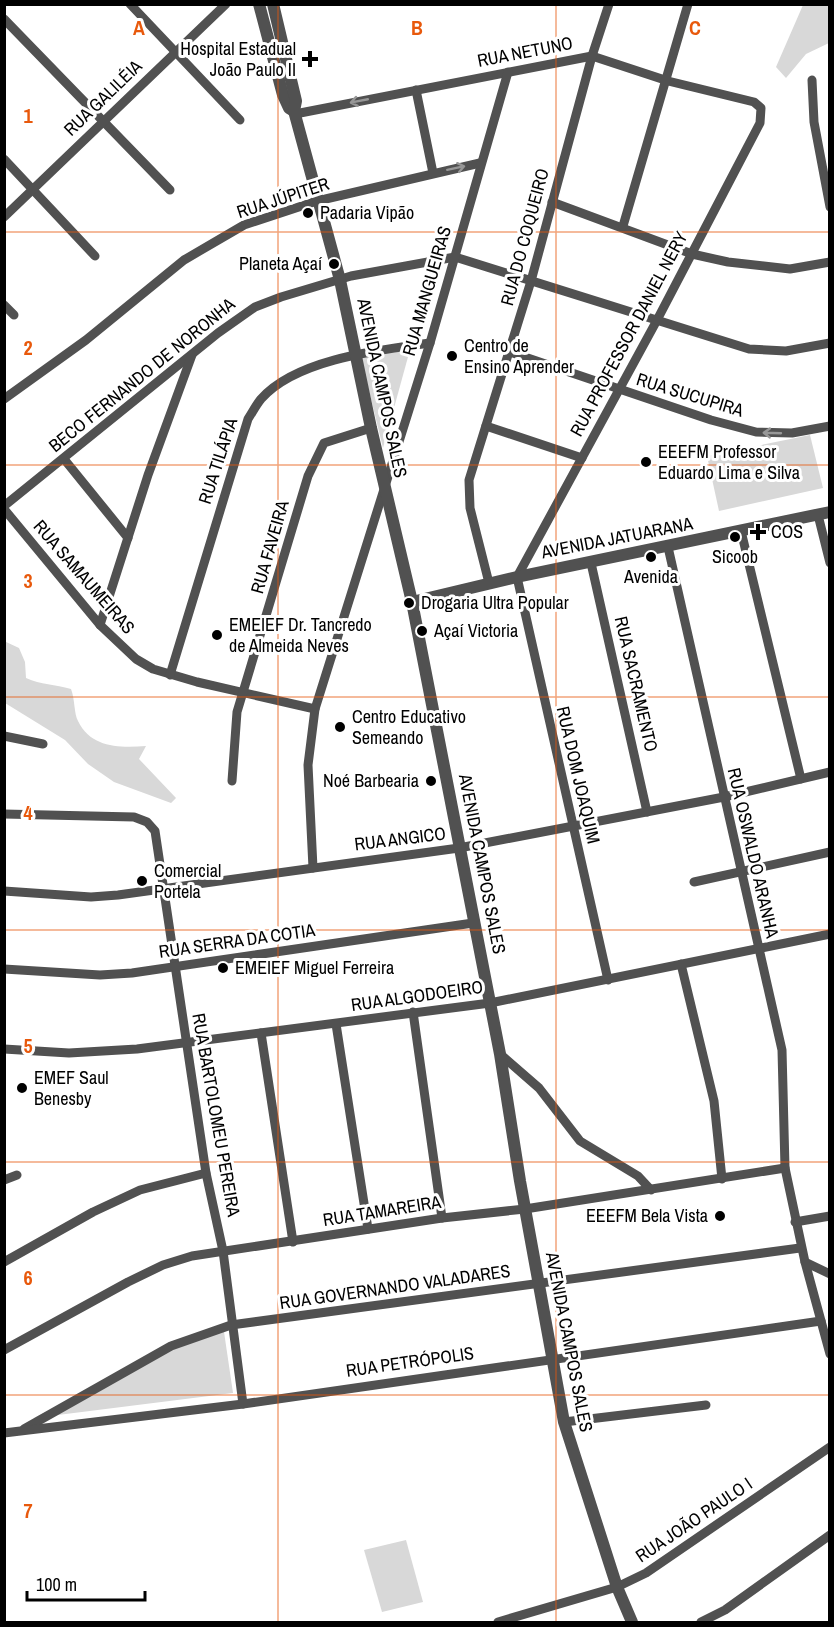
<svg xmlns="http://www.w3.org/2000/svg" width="834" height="1627" viewBox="0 0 834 1627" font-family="'Archivo Narrow',sans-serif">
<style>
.green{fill:#d8d8d8}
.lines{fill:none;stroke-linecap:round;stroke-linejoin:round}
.minor{stroke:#515151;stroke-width:9}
.tertiary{stroke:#515151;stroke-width:12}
.oneway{stroke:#979797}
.grid{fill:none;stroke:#e8590c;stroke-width:1.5;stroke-opacity:0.55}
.poi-dot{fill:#000;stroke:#fff;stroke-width:2}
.labels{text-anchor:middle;stroke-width:6;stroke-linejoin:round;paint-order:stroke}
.poi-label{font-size:18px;fill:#000;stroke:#fff;text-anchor:start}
.street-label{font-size:18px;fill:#000;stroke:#fff}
.grid-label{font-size:20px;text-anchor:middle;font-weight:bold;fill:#e8590c;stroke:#fff;stroke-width:6;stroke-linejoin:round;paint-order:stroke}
</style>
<rect width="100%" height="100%" fill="#fff"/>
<!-- green -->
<g class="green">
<polygon points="803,5 829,5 829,43 806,54 786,78 776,67"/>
<polygon points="411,346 383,448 361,358"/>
<polygon points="810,435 823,488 719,511 707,456"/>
<path d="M4,641L19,648L25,662L26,678C41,685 55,684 71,689C75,699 74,714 78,721C91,748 120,748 146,746L139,759L176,798L171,803L114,782L88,764L65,740L5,703Z"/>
<polygon points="223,1325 233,1393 34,1418 185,1341"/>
<polygon points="406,1540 423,1602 382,1612 364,1550"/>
</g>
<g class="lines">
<!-- minor -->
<g class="minor">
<polyline points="130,4 240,120"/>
<polyline points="4,19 170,190"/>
<polyline points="812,80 814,122 830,207"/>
<polyline points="416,90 433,173"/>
<polyline points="295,114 592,56 668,81 754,102 761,108 760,123 656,322 517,577 608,980"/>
<polyline points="4,159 95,256"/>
<polyline points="552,202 692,254 728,262 790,269 830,262"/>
<polyline points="4,217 226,4"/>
<polyline points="623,226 688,4"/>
<polyline points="4,305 14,315"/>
<polyline points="510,352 711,420 756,432 792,433 830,426"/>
<polyline points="4,399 86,340 184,260 244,225 317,201 480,163"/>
<polyline points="486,426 582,458"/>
<polyline points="64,459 128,538"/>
<polyline points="4,506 218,333 255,307 281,297 351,276 455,257 749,349 786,351 830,343"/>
<polyline points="4,509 100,625 136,659 153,669 197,682 315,709"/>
<polyline points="818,515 830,563"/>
<polyline points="741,531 801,779"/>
<polyline points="668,547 782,1050 785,1168 805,1262 830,1274"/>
<polyline points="591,563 647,812"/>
<polyline points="489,583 470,508 469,480 531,281 592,56 609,4"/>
<polyline points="100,625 148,475 192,355"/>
<path d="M170,675L248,419C252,413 256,405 261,399C296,359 379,350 430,343"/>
<polyline points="4,736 43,744"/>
<polyline points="232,781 237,712 308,476 324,443 371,428"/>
<polyline points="4,814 134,817 147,822 155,831 206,1173 223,1251 243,1404"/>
<polyline points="313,868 308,765 315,709 430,343 508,72"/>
<polyline points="694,882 830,852"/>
<polyline points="4,891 91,897 118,895 459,848 724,797 830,772"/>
<polyline points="681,964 714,1101 722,1179"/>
<polyline points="4,969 100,975 132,973 473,923"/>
<polyline points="413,1012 442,1218"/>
<polyline points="336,1024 368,1229"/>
<polyline points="261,1033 293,1242"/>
<polyline points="4,1049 69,1053 137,1049 490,1003 830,934"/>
<polyline points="500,1054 539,1088 580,1141 638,1176 651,1190"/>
<polyline points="4,1180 17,1175"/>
<polyline points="795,1222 830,1216"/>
<polyline points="4,1262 93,1212 140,1190 206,1173"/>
<polyline points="805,1262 830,1354"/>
<polyline points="4,1350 128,1282 163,1265 192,1256 442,1218 525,1209 785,1168"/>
<polyline points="564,1422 706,1405"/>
<polyline points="24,1429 171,1346 231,1325 800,1248"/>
<polyline points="4,1433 243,1404 821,1321"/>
<polyline points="498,1622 617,1587 646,1573 830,1447"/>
<polyline points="701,1622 725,1610 830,1535"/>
</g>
<!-- tertiary -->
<g class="tertiary">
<polyline points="259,4 283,95 289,108 294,111"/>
<polyline points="273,4 296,101 294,111 340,280 371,428 412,602 500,1054 520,1181 564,1422 617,1587 632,1622"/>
<polyline points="412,602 517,577 830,512"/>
</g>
</g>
<!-- one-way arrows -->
<defs><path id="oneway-shaft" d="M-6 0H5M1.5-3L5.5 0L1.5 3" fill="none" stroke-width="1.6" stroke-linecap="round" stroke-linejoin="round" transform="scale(1.5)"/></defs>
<g class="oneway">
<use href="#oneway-shaft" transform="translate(359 101) rotate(169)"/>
<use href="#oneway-shaft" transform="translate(456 168) rotate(-12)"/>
<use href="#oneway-shaft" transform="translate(772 433) rotate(-178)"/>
</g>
<!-- grid -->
<path class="grid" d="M278,4V1622M556,4V1622M4,232H830M4,465H830M4,697H830M4,930H830M4,1162H830M4,1395H830"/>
<!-- markers -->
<g class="poi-dot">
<path d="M307 50h6v6h6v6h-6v6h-6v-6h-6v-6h6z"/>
<circle cx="308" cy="213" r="6"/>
<circle cx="334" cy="264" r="6"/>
<circle cx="452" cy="356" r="6"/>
<circle cx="646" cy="462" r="6"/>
<path d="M755 523h6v6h6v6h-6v6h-6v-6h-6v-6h6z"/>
<circle cx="735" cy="537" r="6"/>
<circle cx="651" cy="557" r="6"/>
<circle cx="409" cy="603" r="6"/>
<circle cx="422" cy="631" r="6"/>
<circle cx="217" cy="635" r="6"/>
<circle cx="340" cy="727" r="6"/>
<circle cx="431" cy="781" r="6"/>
<circle cx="142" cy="881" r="6"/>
<circle cx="223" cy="968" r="6"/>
<circle cx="22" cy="1088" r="6"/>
<circle cx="720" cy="1216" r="6"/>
</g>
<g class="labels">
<!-- poi labels -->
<g class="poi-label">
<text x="296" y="55" text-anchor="end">Hospital Estadual<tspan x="296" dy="21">João Paulo II</tspan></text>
<text x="320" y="219">Padaria Vipão</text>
<text x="322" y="270" text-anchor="end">Planeta Açaí</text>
<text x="464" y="352">Centro de<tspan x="464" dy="21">Ensino Aprender</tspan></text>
<text x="658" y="458">EEEFM Professor<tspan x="658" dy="21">Eduardo Lima e Silva</tspan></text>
<text x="771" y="538">COS</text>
<text x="735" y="563" text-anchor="middle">Sicoob</text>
<text x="651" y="583" text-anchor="middle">Avenida</text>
<text x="421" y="609">Drogaria Ultra Popular</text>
<text x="229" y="631">EMEIEF Dr. Tancredo<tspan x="229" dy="21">de Almeida Neves</tspan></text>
<text x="434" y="637">Açaí Victoria</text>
<text x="352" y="723">Centro Educativo<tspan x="352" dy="21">Semeando</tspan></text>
<text x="419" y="787" text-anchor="end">Noé Barbearia</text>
<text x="154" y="877">Comercial<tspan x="154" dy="21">Portela</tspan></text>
<text x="235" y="974">EMEIEF Miguel Ferreira</text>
<text x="34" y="1084">EMEF Saul<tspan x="34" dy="21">Benesby</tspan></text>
<text x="708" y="1222" text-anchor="end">EEEFM Bela Vista</text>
</g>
<!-- street labels -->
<g class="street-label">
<text transform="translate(525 52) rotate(-11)" y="6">RUA NETUNO</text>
<text transform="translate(103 98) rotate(-44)" y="6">RUA GALILÉIA</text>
<text transform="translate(283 198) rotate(-18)" y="6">RUA JÚPITER</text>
<text transform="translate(525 237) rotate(-75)" y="6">RUA DO COQUEIRO</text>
<text transform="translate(427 291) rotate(-74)" y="6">RUA MANGUEIRAS</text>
<text transform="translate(629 334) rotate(-62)" y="6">RUA PROFESSOR DANIEL NERY</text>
<text transform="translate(142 375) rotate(-39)" y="6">BECO FERNANDO DE NORONHA</text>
<text transform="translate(382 388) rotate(78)" y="6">AVENIDA CAMPOS SALES</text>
<text transform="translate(690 395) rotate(17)" y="6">RUA SUCUPIRA</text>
<text transform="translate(218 461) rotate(-72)" y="6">RUA TILÁPIA</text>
<text transform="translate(617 538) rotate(-11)" y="6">AVENIDA JATUARANA</text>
<text transform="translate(270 547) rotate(-74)" y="6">RUA FAVEIRA</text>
<text transform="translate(84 577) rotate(49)" y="6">RUA SAMAUMEIRAS</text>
<text transform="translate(636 684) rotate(77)" y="6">RUA SACRAMENTO</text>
<text transform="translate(578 775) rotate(77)" y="6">RUA DOM JOAQUIM</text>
<text transform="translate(400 839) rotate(-7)" y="6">RUA ANGICO</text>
<text transform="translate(753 853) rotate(77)" y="6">RUA OSWALDO ARANHA</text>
<text transform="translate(482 864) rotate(79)" y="6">AVENIDA CAMPOS SALES</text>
<text transform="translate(237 941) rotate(-8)" y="6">RUA SERRA DA COTIA</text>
<text transform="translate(417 996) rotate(-8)" y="6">RUA ALGODOEIRO</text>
<text transform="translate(216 1115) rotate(80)" y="6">RUA BARTOLOMEU PEREIRA</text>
<text transform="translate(382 1211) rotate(-9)" y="6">RUA TAMAREIRA</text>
<text transform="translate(395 1287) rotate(-8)" y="6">RUA GOVERNANDO VALADARES</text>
<text transform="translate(569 1342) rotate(79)" y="6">AVENIDA CAMPOS SALES</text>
<text transform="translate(410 1362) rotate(-8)" y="6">RUA PETRÓPOLIS</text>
<text transform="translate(694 1520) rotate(-34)" y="6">RUA JOÃO PAULO I</text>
</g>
</g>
<g class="grid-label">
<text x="139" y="35">A</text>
<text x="417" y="35">B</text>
<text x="695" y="35">C</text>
<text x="28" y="123">1</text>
<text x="28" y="355">2</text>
<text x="28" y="588">3</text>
<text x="28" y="820">4</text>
<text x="28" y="1053">5</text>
<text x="28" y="1285">6</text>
<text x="28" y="1518">7</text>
</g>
<!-- border -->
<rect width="834" height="1627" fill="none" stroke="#000000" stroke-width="12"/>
<!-- scale -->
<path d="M27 1591v9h118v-9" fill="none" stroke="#000000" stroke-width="3"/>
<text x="36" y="1591" font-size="18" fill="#000000" stroke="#ffffff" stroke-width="4.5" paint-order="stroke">100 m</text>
</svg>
